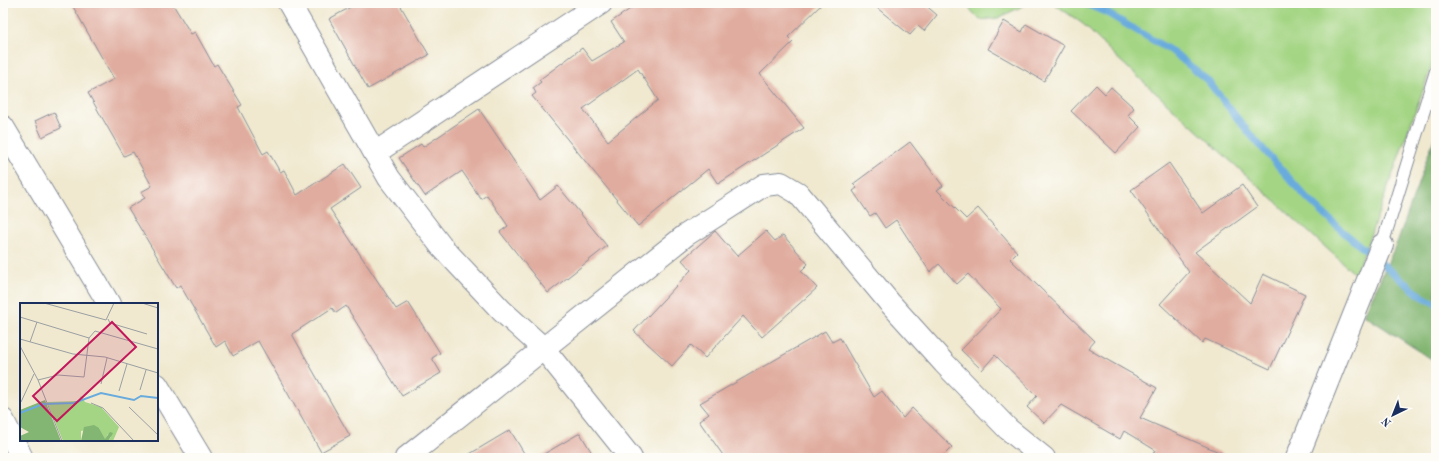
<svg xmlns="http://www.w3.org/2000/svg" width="1439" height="461" viewBox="0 0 1439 461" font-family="'Old Standard TT',serif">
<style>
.green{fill:#a4d584;stroke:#608271}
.forest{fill:#83b672;stroke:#4f7268}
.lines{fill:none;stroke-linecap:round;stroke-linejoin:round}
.stream{stroke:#69abdd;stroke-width:7}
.building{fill:#e0ac9f;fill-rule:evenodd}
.service-casing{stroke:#868c97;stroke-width:14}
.minor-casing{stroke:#868c97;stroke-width:24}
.service{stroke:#fff;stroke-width:12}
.minor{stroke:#fff;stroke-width:22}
.inset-river{fill:none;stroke:#69abdd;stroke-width:2}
.inset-road{fill:none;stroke:#9b9fa2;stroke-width:1}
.view{fill:#c2185b;fill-opacity:0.15;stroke:#c2185b;stroke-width:2}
.inset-edge{fill:none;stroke:#1b2f5e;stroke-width:2}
</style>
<rect width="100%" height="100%" fill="#fdfcf7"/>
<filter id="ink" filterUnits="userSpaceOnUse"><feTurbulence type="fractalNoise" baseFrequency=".025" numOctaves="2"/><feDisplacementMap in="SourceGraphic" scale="8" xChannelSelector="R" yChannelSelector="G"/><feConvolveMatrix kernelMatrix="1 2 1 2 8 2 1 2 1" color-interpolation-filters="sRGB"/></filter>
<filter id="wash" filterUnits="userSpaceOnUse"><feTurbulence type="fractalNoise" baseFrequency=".012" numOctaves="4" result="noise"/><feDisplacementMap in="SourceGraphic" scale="16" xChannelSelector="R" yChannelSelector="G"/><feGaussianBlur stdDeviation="0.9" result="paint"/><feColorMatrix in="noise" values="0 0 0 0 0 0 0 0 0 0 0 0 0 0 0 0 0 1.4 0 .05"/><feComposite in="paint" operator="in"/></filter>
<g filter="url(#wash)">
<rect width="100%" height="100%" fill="#f0e9d0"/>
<!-- green -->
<g class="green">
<polygon points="964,3 1029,3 998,18 980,20"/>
<polygon points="1053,3 1436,3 1436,54 1356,275 1114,55 1083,24"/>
</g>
<!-- forest -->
<polygon class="forest" points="1436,133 1436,362 1364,315 1399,238"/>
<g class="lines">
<!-- stream -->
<polyline class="stream" points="1084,3 1107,13 1173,52 1207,80 1249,133 1306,197 1342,231 1420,295 1436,304"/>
</g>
<g id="blocks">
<!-- building -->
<g class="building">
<polygon points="71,3 172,3 191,34 195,32 214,66 217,64 242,105 238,107 263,154 268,151 280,172 284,170 297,195 345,164 361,188 330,209 396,309 408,302 440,353 432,358 441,373 402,396 346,306 336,313 332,308 292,334 350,436 321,452 258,341 233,356 225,341 216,347 180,285 176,288 128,208 145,198 141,192 152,186 133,152 124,156 88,93 114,79"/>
<polygon points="358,3 399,3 429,55 368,89 329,19"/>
<path d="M639,3H823L788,37L793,42L760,74L804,128L718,184L708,169L638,226L532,96L536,93L533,88L541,82L539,80L582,48L592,61L624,42L611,22ZM638,69L658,100L608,141L583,109Z"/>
<polygon points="871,3 923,3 937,15 924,31 918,26 910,35"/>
<polygon points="1004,21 1022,32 1026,24 1064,46 1044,81 988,49"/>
<polygon points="1096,85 1105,94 1111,87 1134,108 1128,115 1140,127 1116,153 1071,111"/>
<polygon points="479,109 540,200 558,186 607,246 548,293 500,232 508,226 487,195 481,199 462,171 425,196 399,158 421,144 423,147"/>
<polygon points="54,112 61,128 42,137 35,121"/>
<polygon points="910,142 943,186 937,190 966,219 978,208 1017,252 1010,259 1095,341 1088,349 1157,388 1140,418 1233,458 1151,458 1155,450 1124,431 1120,439 1061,405 1044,423 1027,407 1037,396 995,355 982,370 961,350 1001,309 968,274 957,284 939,264 930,272 896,220 885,228 875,213 870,216 853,191 857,188 853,184"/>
<polygon points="1169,163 1203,213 1242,185 1257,207 1195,252 1250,303 1263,274 1305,294 1270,369 1205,339 1202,343 1160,304 1189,272 1131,190"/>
<polygon points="715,231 737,256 766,231 775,241 783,235 808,264 801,271 817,288 762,337 743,316 705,358 691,345 672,366 634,331 691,270 682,260"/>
<polygon points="825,331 832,342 840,338 874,397 882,391 903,418 912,408 952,447 941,458 725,458 699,421 709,414 700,403"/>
<polygon points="510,430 527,458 463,458"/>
<polygon points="580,433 595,458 537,458"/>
</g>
</g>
</g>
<g filter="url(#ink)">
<use href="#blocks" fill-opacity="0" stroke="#868c97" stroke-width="1"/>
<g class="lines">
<!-- service casing -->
<g class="service-casing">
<polyline id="service" points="1382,245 1436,71"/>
</g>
<!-- minor casing -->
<g class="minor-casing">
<g id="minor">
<polyline points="289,3 389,178 441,246 502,311 543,348 631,458"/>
<polyline points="3,127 109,304"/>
<polyline points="375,153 601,3"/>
<polyline points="157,385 201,458"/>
<polyline points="3,420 22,458"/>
<polyline points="406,458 686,235 764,185 781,183 798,193 889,302 944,363 1008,429 1044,458"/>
<polyline points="1297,458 1382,245"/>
</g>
</g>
<!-- service -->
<use href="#service" class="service"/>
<!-- minor -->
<use href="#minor" class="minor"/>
</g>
</g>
<!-- overview -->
<g transform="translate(20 303)">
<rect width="138" height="138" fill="#f0e9d0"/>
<path d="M61,93L65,99L81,104L99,124L93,138H88L91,134L88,131L85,137L79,125L61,128V138H43L27,99L58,98Z" fill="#a4d584"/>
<path d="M25,97L41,138H0V133L9,129L0,124V107ZM74,122L79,125L85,136L90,129L93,130L92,132L88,138H61L64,124Z" fill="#83b672"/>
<path class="inset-river" d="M0,110L23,101L54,100L81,90L114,97L121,93L138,95"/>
<path class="inset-road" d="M24,0L86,17L94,0M122,0L138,5M0,14L69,35L75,28L138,46M88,16L90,20L127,31M0,36L53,51L85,54L138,70M10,39L17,19M0,43L18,77L42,138M18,77L38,72L64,74L69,35M81,81L87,55M120,87L126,67M99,88L107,61M1,99L14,71M71,100L83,105L114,138M109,104L138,132"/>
<path class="view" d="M92,19L116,44L37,118L13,93Z"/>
<rect width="138" height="138" class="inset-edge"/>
</g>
<!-- margin -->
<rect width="1439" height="461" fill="none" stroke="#fdfcf7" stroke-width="16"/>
<!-- north arrow -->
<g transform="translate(1393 415) rotate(223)" stroke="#fdfcf7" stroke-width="3" paint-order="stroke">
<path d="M0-3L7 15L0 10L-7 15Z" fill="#1b2f5e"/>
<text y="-6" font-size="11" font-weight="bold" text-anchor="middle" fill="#1b2f5e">N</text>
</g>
</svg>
